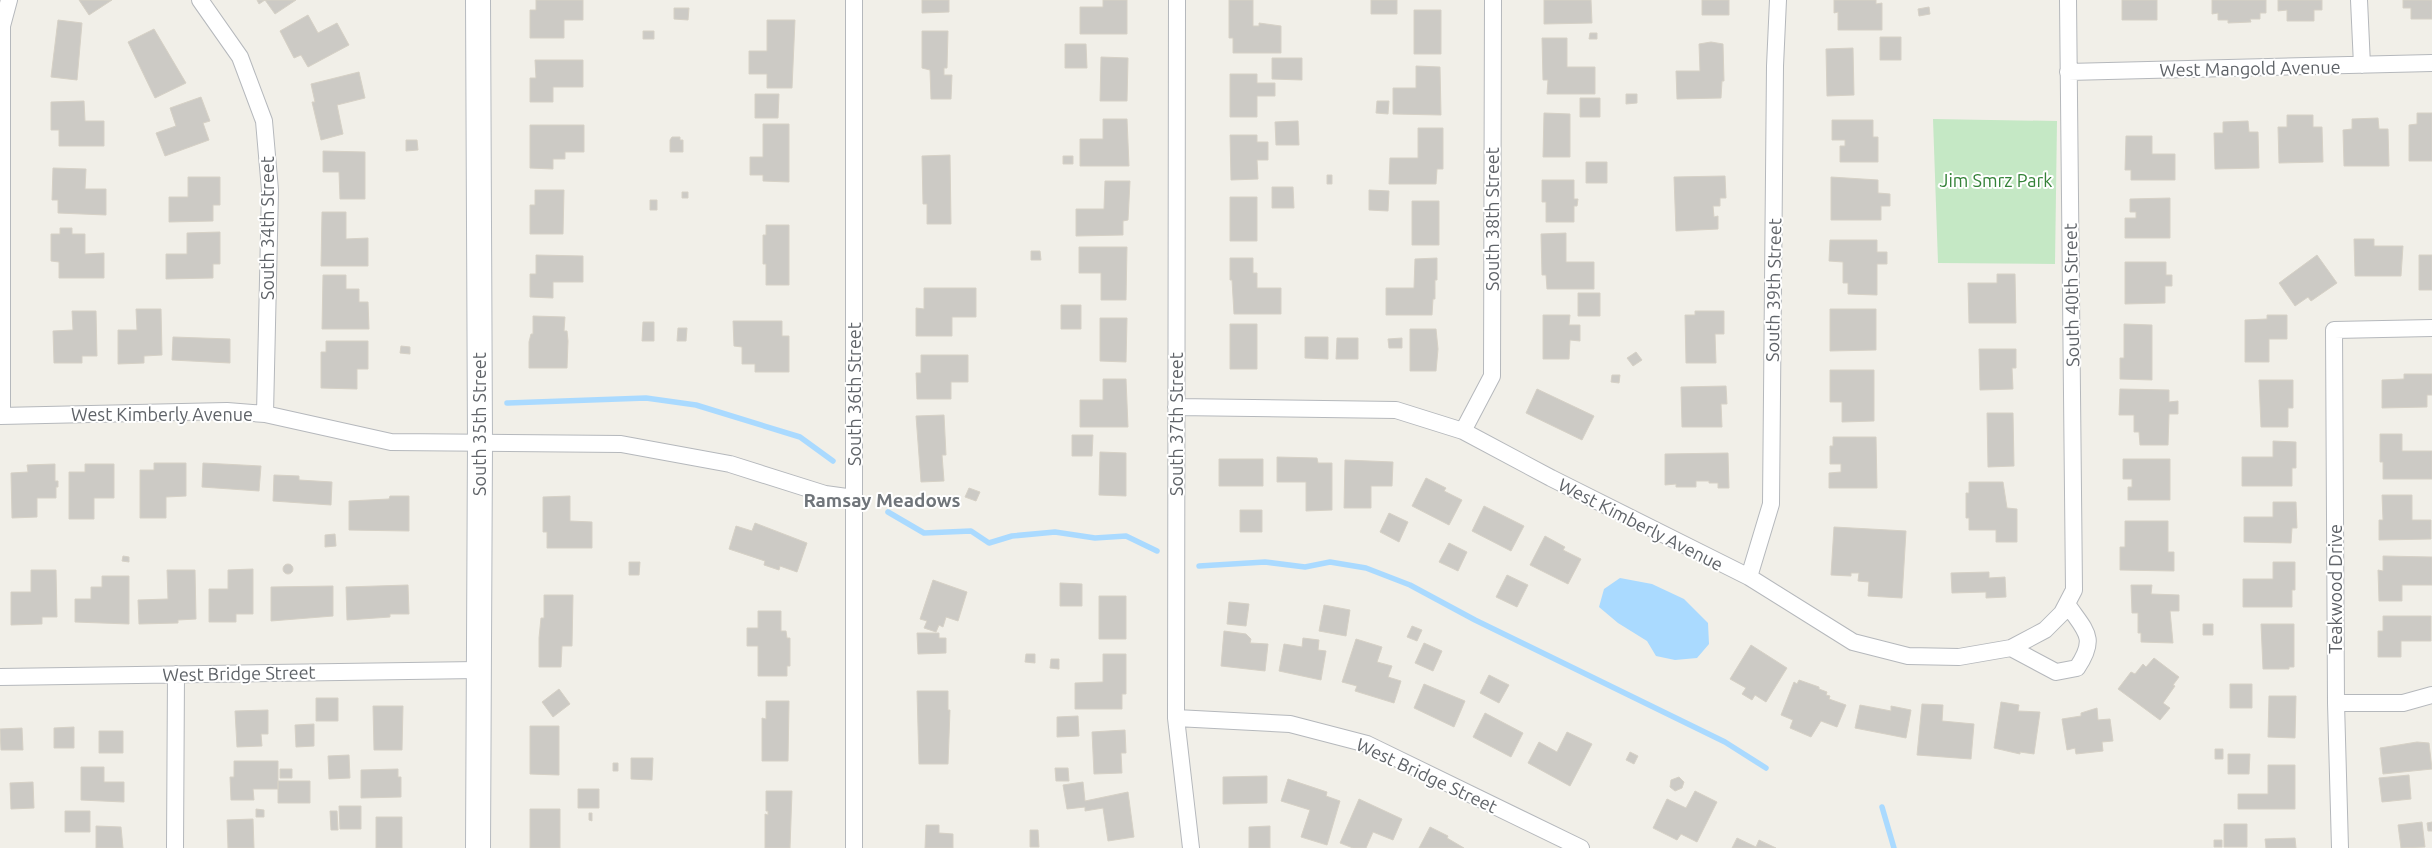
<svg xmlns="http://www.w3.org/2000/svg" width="2432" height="848" viewBox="0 0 2432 848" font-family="Ubuntu,sans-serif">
	<rect width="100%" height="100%" fill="#f1efe8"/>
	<path fill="#c5e8c5" d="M1933 119 2057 121 2055 264 1938 263Z"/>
	<path fill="#aadaff" d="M1620 578 1652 584 1684 599 1708 623 1709 644 1697 658 1675 660 1656 656 1647 641 1618 623 1599 607 1604 589Z"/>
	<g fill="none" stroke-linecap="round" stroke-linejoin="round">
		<path stroke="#aadaff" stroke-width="5.5" d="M507 403 646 398 696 405 800 437 833 461
			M888 512 924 533 971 531 989 543 1012 536 1055 532 1095 538 1126 536 1157 551
			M1199 566 1265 562 1305 567 1330 562 1366 568 1410 585 1475 620 1725 742 1766 768
			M1882 807 1894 848"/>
	</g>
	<path fill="#cccac5" stroke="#d6d1c6" d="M79 0H112L89 15Z
		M257 0H296L275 14 265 0 259 4Z
		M536 0H583V20H564V38H530V10H536Z
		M922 0H949V12L922 13Z
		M1103 0H1127V34H1080V7H1103Z
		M1229 0H1253V26H1259V23L1281 26V53H1233V38H1229Z
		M1371 0H1397V14H1371Z
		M1544 0H1591L1592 23 1544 24Z
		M1702 0H1729V15H1702Z
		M1834 0H1876V4L1882 3V30H1838V12L1834 13Z
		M2122 0H2157V20H2122Z
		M2212 0H2266V13H2260V19H2250L2251 22 2228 23V20H2218V13L2212 14Z
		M2278 0H2322V10H2314V21H2287V10L2278 11Z
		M2403 0H2432V19H2411V8H2403Z
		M1929 7 1930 14 1919 16 1918 9Z
		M674 8H689L688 20 674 19Z
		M1414 10H1441V54H1414Z
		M308 15 318 33 337 23 349 45 308 67 301 55 294 58 280 31Z
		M58 20 82 23 77 80 51 77Z
		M767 20H795L792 88H767V74H749V51H767Z
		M154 29 186 83 155 98 128 42Z
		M643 31H654V39H643Z
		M922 31H948L947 68H944V75H952L951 99H931L930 70 922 68Z
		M1590 33H1597V39H1589Z
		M1880 37H1901V60H1880Z
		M1542 38H1567V67H1595V94H1547L1548 80H1543Z
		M1711 42 1723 44 1724 81H1722L1721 98 1677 99 1676 71H1700L1699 44Z
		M1065 44H1086L1087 68H1065Z
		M1853 48 1854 95 1827 96 1826 49Z
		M1101 57 1128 58 1127 101H1100Z
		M1272 58H1302V80L1272 79Z
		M535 60H583V87H553V102H530V78H536Z
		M1416 66 1440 67 1441 115 1393 114V88H1416Z
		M359 72 365 98 337 105 343 134 321 140 312 102H315L311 84Z
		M1230 74H1257V83H1275V96H1257V117H1230Z
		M755 94H779L778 118H755Z
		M1626 94H1637V103L1626 104Z
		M201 97 210 121 203 123 209 140 165 156 156 133 176 126 170 108Z
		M1580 98H1600V117H1580Z
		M84 101 85 121H104V146H59V130H51V102Z
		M1377 101H1389L1388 114 1376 113Z
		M1544 113 1570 114V157H1543Z
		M2417 113H2432V161H2409V125L2417 124Z
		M2287 115H2313V127H2322L2323 162 2279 163 2278 127H2287Z
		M2378 118 2379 129H2388L2389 166H2344L2343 130 2352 129V119Z
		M1103 119H1127L1129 166H1080V139H1103Z
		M1832 120H1873V137H1878V162H1840V146H1845V140H1832Z
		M1298 121 1299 145H1276L1275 122Z
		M2248 121 2249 132H2258L2259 168 2215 169 2214 133H2223V122Z
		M763 124H789V182L763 181V175H750V157H763Z
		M530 125H584V152H565V159H553V169L530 168Z
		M1418 128H1443V169H1437L1436 184H1389L1390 158H1418Z
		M1230 135H1257V142H1268V160H1257L1258 179 1231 180Z
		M2126 136H2152V154H2175V180H2131V170H2125Z
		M672 137H680V140H683V152H670V140Z
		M406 140H417L418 150 406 151Z
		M323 151 365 152V199H340L339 172H323Z
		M950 155 951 224H927V204H923L922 156Z
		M1063 156H1073V164H1063Z
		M1586 162H1607V183H1586Z
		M53 168 86 169 85 189H106V215L58 213V200H52Z
		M1327 175H1332V184H1327Z
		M1725 176 1726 198H1720V206H1713L1714 217 1718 216V229L1676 231 1674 177Z
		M188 177H220V205H213V221L169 222V197H188Z
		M1831 177 1878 180V193L1890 194V206H1881V220H1831Z
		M1542 180H1574V199H1578L1577 206H1574V222H1546V202H1542Z
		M1105 181H1130L1128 220 1123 221V235L1076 236V209H1104Z
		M1272 187H1293L1294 208H1272Z
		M535 190H564L563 234H530V205H535Z
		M1369 190 1389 191 1388 211 1369 210Z
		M682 192H688V198H682Z
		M1230 197H1257V241H1230Z
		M2170 198V238H2125V218H2136V212H2130V199Z
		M650 200H657V210H650Z
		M1412 201H1439V245H1412Z
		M322 212H346V239L368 238V266H321Z
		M766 225H789V285H766V264H763V235H766Z
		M60 228H72V234H85V254L104 253V278H59V262L51 261V234H60Z
		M220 232V264H213V278L166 279V254H187V233Z
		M1566 233V262H1594V289H1547L1546 275H1542L1541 234Z
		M2354 239H2374V246H2403L2401 276H2355Z
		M1830 240H1877V252H1887V264H1877V295L1848 294V283H1843V262L1829 261Z
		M1079 247H1127L1126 300H1101V273H1079Z
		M1031 251H1040L1041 260H1031Z
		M536 255 583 256V282H553V298L530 297V274H536Z
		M2317 255 2337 283 2311 301 2308 297 2295 306 2279 283Z
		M2419 255H2432V290H2419Z
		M1230 258H1253V273H1257V288H1281V314H1234L1232 280H1230Z
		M1437 258V280H1435V299H1433L1432 315H1386V288H1414L1415 259Z
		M2125 262H2166V275H2172V286H2165V303L2125 304Z
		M1997 274H2015L2016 323H1969L1968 283H1997Z
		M323 275H346V289H359V302H368L369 329H322Z
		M924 288H976V317H952V336H916V308L924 309Z
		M1578 293H1600V316H1578Z
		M1061 305H1081V329H1061Z
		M136 309H161L162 355 144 356V363L118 364V330H137Z
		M1830 309H1876V350L1830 351Z
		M72 311H96L97 356H82V363H54L53 331 73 330Z
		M1695 311H1724V334H1715L1716 363H1686L1685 315H1695Z
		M1543 315H1570L1569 325H1580V341L1570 340 1569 359H1543Z
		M2267 315H2287V339H2269V362H2245V320L2267 319Z
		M533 316 565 317 564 331H567L568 341 567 368H529V342L531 334H533Z
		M1100 318H1127L1126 362 1100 361Z
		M733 321H782V336H789V372H755V364H742V347L734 346Z
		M643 322H654V341H642Z
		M1230 324H1257V369H1230Z
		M2124 324 2152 325V380L2120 379V358H2124Z
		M678 328H687L686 341H677Z
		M1410 329H1436L1438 349 1436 371H1410Z
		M173 337 230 339V363L172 360Z
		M1305 337H1328V359L1305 358Z
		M1337 338H1358V359H1336Z
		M1402 338V348H1389L1388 339Z
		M326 341H368V369H357V389L321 388V352H326Z
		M401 346 410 347V354L400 353Z
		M1979 349H2016V368H2012L2013 389 1980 390Z
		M1636 352 1642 360 1633 366 1627 358Z
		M921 355H968V382H951V399H917L916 373H921Z
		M1830 370H1874V421L1842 422V402H1830Z
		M2404 374H2432V395H2427V407L2382 408V380L2404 379Z
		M1612 375H1620L1619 383 1611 382Z
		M1103 379H1126L1128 427H1080V400H1103Z
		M2259 380H2293V408H2288V427H2261Z
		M1726 386 1727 404H1721L1722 427H1682L1681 387Z
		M1537 389 1594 416 1582 440 1526 413Z
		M2120 389 2169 390V402L2178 401V414H2169L2168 445H2140L2139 432H2134V415H2119Z
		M1987 413H2013L2014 466 1988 467Z
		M944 415 946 455H942L944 481 921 482 916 416Z
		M2380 434H2402V451H2432V479H2383V462H2380Z
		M1072 435H1093L1092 456H1072Z
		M1833 437H1876L1877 488H1829V473L1841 472V464H1830V446H1833Z
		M2273 441 2296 442V468H2292V486H2242V457H2273Z
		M1100 452 1126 453V496L1099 495Z
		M1728 453 1729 488H1718V483H1709V481H1696V487H1676V484L1665 485V454Z
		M1277 457 1317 458 1318 463H1332V510L1306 511V482H1277Z
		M1219 459H1263V486H1219Z
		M2123 459H2170V500H2128V487H2132V479H2123Z
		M1345 460 1393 462 1392 486H1371V508H1344Z
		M154 463H186V496L166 497V518H140V470H154Z
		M203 463 261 466 259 491 202 487Z
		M55 464V481H58V487H56V498H37V517L12 518 11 473 28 472 27 465Z
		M85 464H114V498H94V519H69V472H85Z
		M274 475 299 476V480L332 482 331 505 273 501Z
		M1426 478 1446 488 1444 491 1462 500 1449 525 1412 506Z
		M1969 482H2003L2007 508 2017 509V542H1996V530H1969V518H1966V493H1969Z
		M969 488 980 492 976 501 965 497Z
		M2382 495H2412V520H2431V539L2379 540V520H2383Z
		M390 496H409V531L349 530V501L389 499Z
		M570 496V521L592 522V548H547V532H543V497Z
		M2273 502H2296L2297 528H2292L2291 543 2244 542V517H2273Z
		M1484 506 1524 526 1511 551 1472 531Z
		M1240 510H1262V532H1240Z
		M1389 513 1408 522 1399 542 1380 532Z
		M2125 521H2168V552H2174V571L2120 570V547H2125Z
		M755 523 807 543 797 572 780 566 779 570 764 565 765 561 729 549 736 526 752 531Z
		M1834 527 1906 531 1902 598 1868 596 1869 582 1858 581 1859 573H1851V576L1831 575Z
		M335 534 336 546 325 547V535Z
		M1545 536 1565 547 1563 550 1581 559 1568 584 1530 565Z
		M1449 543 1467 552 1458 571 1439 562Z
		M123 556 129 557V562L122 561Z
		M2383 556 2432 557V585H2402V601H2379L2378 570 2383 571Z
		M629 562H640L639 575H629Z
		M2273 562H2295V590H2292V607H2243V579H2273Z
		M283 569a5 5 0 1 1 10 0a5 5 0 1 1-10 0Z
		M253 569V614H236V622H209V589H228V570Z
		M31 570H56L57 617H42V624L11 625V592H31Z
		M167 570H195L196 619 178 620V623L139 624 138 600 168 599Z
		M1989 572V578L2005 577 2006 597 1986 598V592L1952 593 1951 573Z
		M1507 575 1528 585 1517 607 1496 597Z
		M102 576H129V624L75 622V599H91V587H102Z
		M933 580 967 592 958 621 946 617 943 627 939 625 936 632 924 628 927 621 920 619Z
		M1060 583 1082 584V606H1060Z
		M408 585 409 614H390V617L347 620 346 587Z
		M2131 585H2152L2151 594 2179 595V611H2170L2173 643 2141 642V633H2138V613H2132Z
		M333 586V616L271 621V587Z
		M544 595H573L572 646H562L561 667H539V638L541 618H544Z
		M1099 596H1126V639H1099Z
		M1229 602 1249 604 1246 626 1227 624Z
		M1324 605 1350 610 1346 636 1319 631Z
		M758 611H781V631H786L787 638H790V666H787V676H758V646H747V628H758Z
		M2383 616H2431V641H2401V657H2378V631H2383Z
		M2203 624H2213V635H2203Z
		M2261 624H2294V667H2289V669H2263Z
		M1412 626 1422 630 1417 641 1407 637Z
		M1224 631 1246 634 1251 639 1250 643 1268 644 1265 671 1221 666Z
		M917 633H939V638H946V653L918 654Z
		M1303 638 1319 640 1318 650 1326 651 1321 680 1279 671 1284 644 1302 647Z
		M1356 639 1382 647 1377 662 1392 666 1388 677 1401 681 1394 703 1355 691 1357 686 1342 682Z
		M1424 643 1442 651 1433 671 1415 663Z
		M1751 645 1787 668 1766 702 1755 695 1752 700 1742 694 1746 688 1730 679Z
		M1026 654H1035V663L1025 662Z
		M1103 654H1126V694H1122V709H1075V683L1103 682Z
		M2154 658 2179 677 2173 685 2175 686 2163 703 2170 708 2160 720 2118 689 2131 672 2135 674 2143 664 2146 667Z
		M1051 659H1059V669L1050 668Z
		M1489 675 1509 685 1499 703 1480 693Z
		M1799 680 1819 687V689L1827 692 1826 695 1830 696 1829 699 1846 705 1837 727 1821 721 1811 737 1790 728 1793 720 1781 715 1794 682 1797 684Z
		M1424 684 1465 701 1454 727 1414 708Z
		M2230 684H2252V708H2230Z
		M559 689 570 704 553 717 542 702Z
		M917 691H948V710H950L948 764H919Z
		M2269 696H2296L2295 738 2268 737Z
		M316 698H338V721H316Z
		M766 701H789L788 761H762V718L766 719Z
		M2001 702 2019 705 2018 711 2040 712 2034 754 2020 752V754L1994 748Z
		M1922 704 1943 705 1942 721 1974 724 1971 759 1917 755Z
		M1860 705 1891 711V706L1911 710 1906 738 1855 728Z
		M373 706H403L402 750H374Z
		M2097 708 2098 720 2110 719 2113 741 2102 742 2103 751 2076 754 2075 748 2067 750 2062 719 2081 716V713Z
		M268 710V734H261L262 746 237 747 235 711Z
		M1485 713 1523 733 1511 757 1473 737Z
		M1078 716 1079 736 1057 737V717Z
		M314 724V746L296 747 295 725Z
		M530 726H559V775L530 774Z
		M74 727V748H54V728Z
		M22 728 23 750H1L0 729Z
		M1125 730 1126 753H1121L1122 773 1094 774 1092 732Z
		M99 731H123V753H99Z
		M1567 732 1592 744 1570 786 1528 763 1539 742 1557 752Z
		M2417 742 2429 743 2432 769 2383 774 2380 748Z
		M2215 749H2223V759H2215Z
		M1630 752 1638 756 1634 764 1626 760Z
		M2228 754H2250L2249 774H2228Z
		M349 755 350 778 329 779 328 756Z
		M631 758H653L652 780 631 779Z
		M234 761H278V789H253L254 800H231L230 777H234Z
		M613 763H618V771H613Z
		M2268 765H2295V809H2238V794H2268Z
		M81 767H104V782H124V802L81 800Z
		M1055 768H1068L1069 781H1056Z
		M280 769H292V778H280Z
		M398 769V777H401V797L361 798V770Z
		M2409 775 2411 799 2382 802 2379 778Z
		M1267 776V803L1223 804V777Z
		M1679 777 1684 782 1682 788 1675 791 1670 787 1671 780Z
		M1288 779 1327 792 1326 796 1340 801 1327 845 1301 837 1310 810 1281 801Z
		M278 781H310V803H278Z
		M33 782 34 808 11 809 10 783Z
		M1083 782 1085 801 1128 792 1134 837 1108 841 1103 808 1085 811V807L1067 809 1063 785Z
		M578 789H599V808H578Z
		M766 791H792L790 848H765V814L768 815V811H766Z
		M1695 791 1717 802 1697 842 1681 834 1677 840 1653 828 1667 799 1686 808Z
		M1359 799 1402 819 1393 840 1373 832 1366 848H1353L1340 843Z
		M339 806H361V829H340Z
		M256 809 264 810V817H256Z
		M530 809H560V848H530Z
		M65 811H90V832H65Z
		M330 811H337L338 830H331Z
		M589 813H592V821L589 820Z
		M376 817H402V848H376Z
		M253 819 254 848H228L227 820Z
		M2422 822 2425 847 2401 848 2398 825Z
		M2432 822V831H2428L2427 823Z
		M2224 824H2247V847H2224Z
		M926 825H939V833L953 834V848H925Z
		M96 826 121 827 123 848H96Z
		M1270 826V848H1249V827Z
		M1430 827 1448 836 1447 838 1464 848H1419Z
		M1030 830H1038L1039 847H1030Z
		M1737 838 1756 847 1759 840 1776 848H1732Z
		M2295 838 2296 848H2266L2265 839Z
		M2214 840H2222V847H2214Z"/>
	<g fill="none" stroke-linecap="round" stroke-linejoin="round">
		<g stroke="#b5b8bc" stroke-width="18">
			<path id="street" d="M200 0 240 57 264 121 270 190 265 414
				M1177 0 1176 718 1191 848
				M2359 0 2362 65
				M2068 72 2432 63
				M1176 407 1396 410 1463 431 1551 478 1749 577 1853 642 1908 656 1959 657 2011 648 2045 630 2062 613 2074 590 2068 0
				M0 416 227 411 265 414 391 442 621 444 730 464 825 494 854 498
				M2 416V26L9 0
				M1463 431 1492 376 1493 0
				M1749 577 1771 504 1775 66 1778 0
				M2011 648 2056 672 2077 668C2098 637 2085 631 2067 604
				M0 677 477 670
				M2336 703H2403L2432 695
				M1176 718 1290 724 1367 744 1581 848
				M175 848 176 674
				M854 848V0
				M2340 848 2336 703 2334 330 2432 328"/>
		</g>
		<g stroke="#b6babf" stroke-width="26">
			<path id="secondary" d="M478 848 480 443 478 0"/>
		</g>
		<use href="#street" stroke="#fff" stroke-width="16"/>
		<use href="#secondary" stroke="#fff" stroke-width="24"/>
	</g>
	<g text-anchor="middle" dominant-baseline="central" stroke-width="4" stroke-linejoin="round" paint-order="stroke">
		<g font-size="18" fill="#5f6368" stroke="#fff">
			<text transform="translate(2250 68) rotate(-1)">West Mangold Avenue</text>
			<text transform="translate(1492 219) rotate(-90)">South 38th Street</text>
			<text transform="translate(267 228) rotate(-90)">South 34th Street</text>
			<text transform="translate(1773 290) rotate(-89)">South 39th Street</text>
			<text transform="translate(2071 295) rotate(-91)">South 40th Street</text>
			<text transform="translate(854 394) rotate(-90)">South 36th Street</text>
			<text x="162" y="414">West Kimberly Avenue</text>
			<text transform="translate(479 424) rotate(-90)">South 35th Street</text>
			<text transform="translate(1176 424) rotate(-90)">South 37th Street</text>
			<text transform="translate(1641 524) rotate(27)">West Kimberly Avenue</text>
			<text transform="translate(2335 589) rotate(-90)">Teakwood Drive</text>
			<text transform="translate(239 673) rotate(-1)">West Bridge Street</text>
			<text transform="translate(1427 775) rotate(25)">West Bridge Street</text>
		</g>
		<g font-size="18" fill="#348238" stroke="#fff">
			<text x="1996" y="180">Jim Smrz Park</text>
		</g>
		<g font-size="19" font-weight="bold" fill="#70757a" stroke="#fff">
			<text x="882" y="500">Ramsay Meadows</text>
		</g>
	</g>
</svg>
